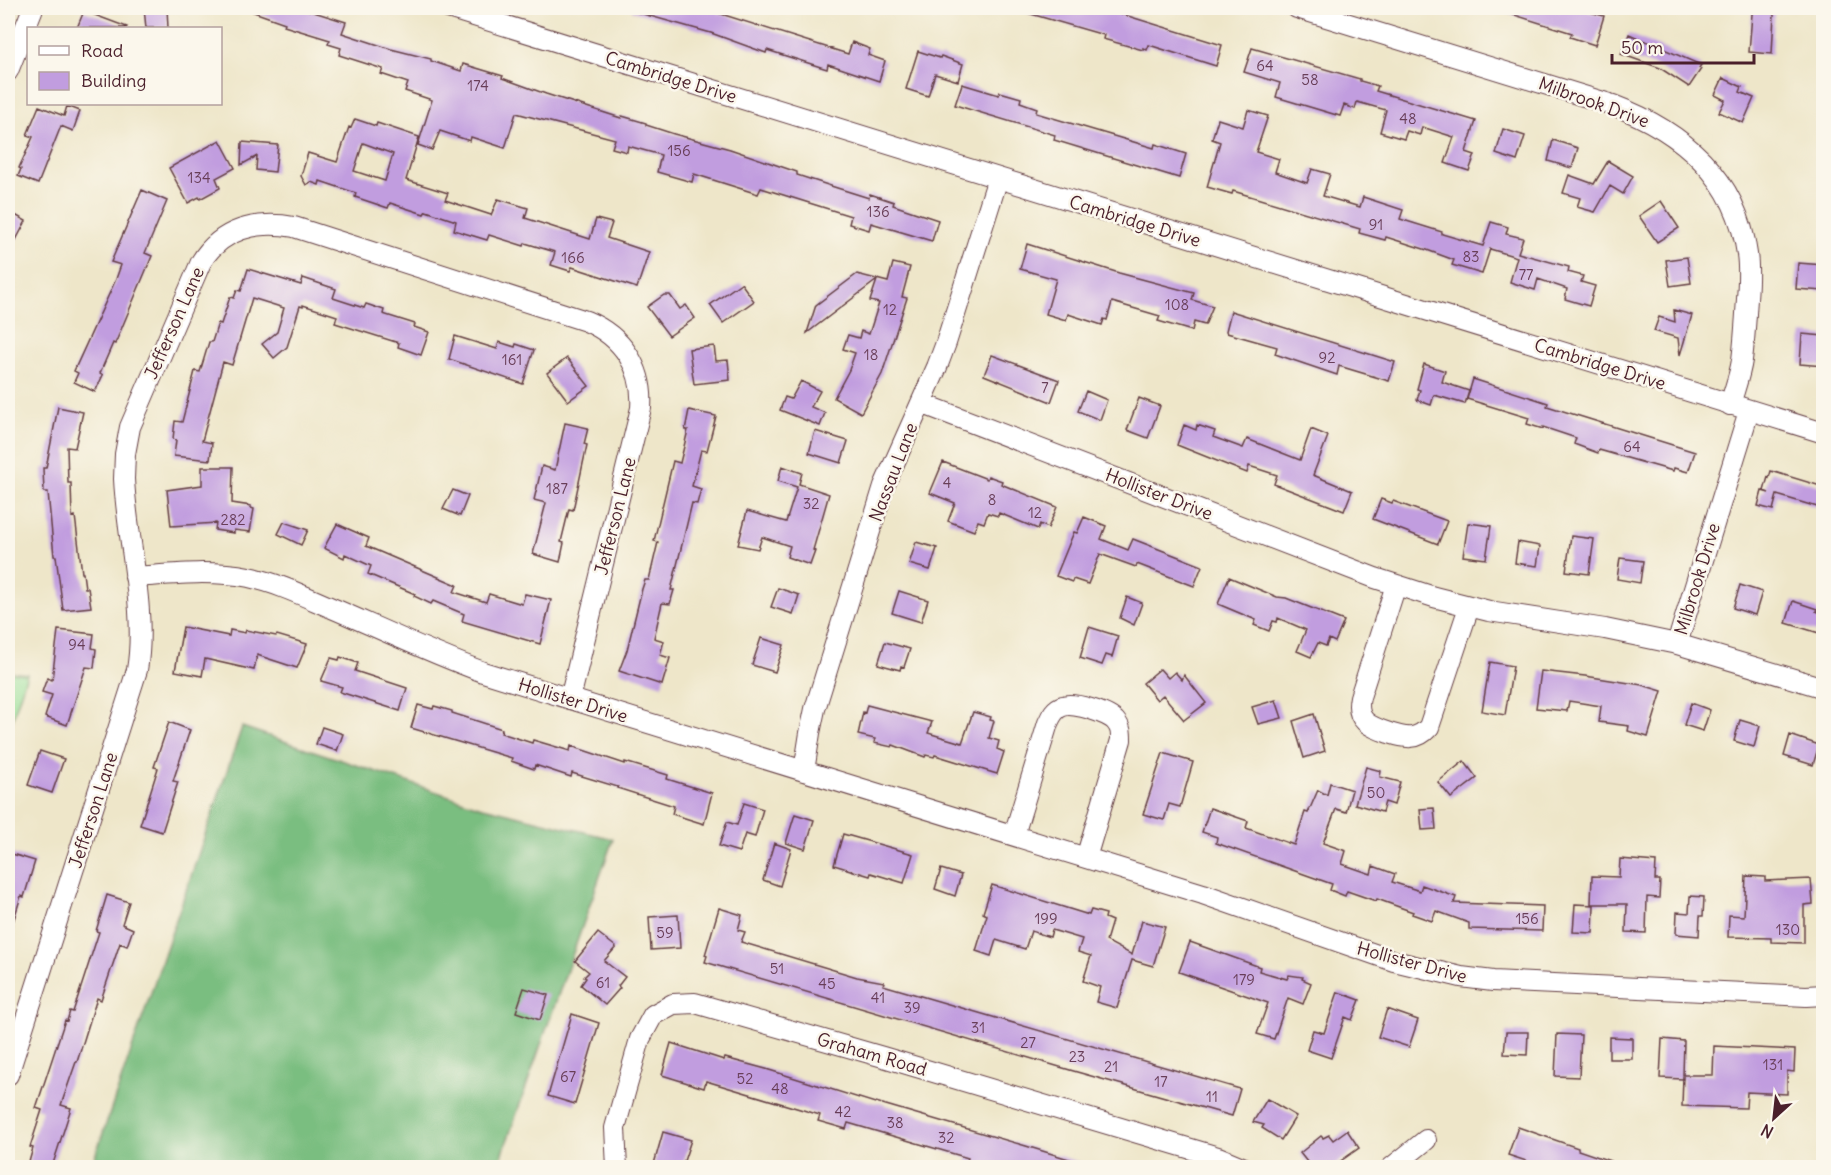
<svg xmlns="http://www.w3.org/2000/svg" width="1831" height="1175" viewBox="0 0 1831 1175" font-family="Delius,sans-serif">
	<rect width="100%" height="100%" fill="#fbf7ec"/>
	<filter id="ink" filterUnits="userSpaceOnUse"><feTurbulence type="fractalNoise" baseFrequency=".0167" numOctaves="2"/><feDisplacementMap in="SourceGraphic" scale="12" xChannelSelector="R" yChannelSelector="G"/><feConvolveMatrix kernelMatrix="1 2 1 2 8 2 1 2 1" color-interpolation-filters="sRGB"/></filter>
	<filter id="wash" filterUnits="userSpaceOnUse"><feTurbulence type="fractalNoise" baseFrequency=".008" numOctaves="4" result="noise"/><feDisplacementMap in="SourceGraphic" scale="24" xChannelSelector="R" yChannelSelector="G"/><feGaussianBlur stdDeviation="1.35" result="paint"/><feColorMatrix in="noise" values="0 0 0 0 0 0 0 0 0 0 0 0 0 0 0 0 0 1.4 0 .05"/><feComposite in="paint" operator="in"/></filter>
	<g filter="url(#wash)">
		<rect width="100%" height="100%" fill="#eee6c9"/>
		<path fill="#99df98" stroke="#727f62" stroke-width="1.5" d="M8 672 27 674 8 733Z"/>
		<path fill="#7abe80" stroke="#626e56" stroke-width="1.5" d="M242 727 479 806 613 839 498 1167 91 1168Z"/>
		<g id="blocks">
			<path fill="#c19ddf" fill-rule="evenodd" d="M144 8H167L168 28H146Z
				M248 8H301L346 22 342 33 391 49 431 59V61L461 71 463 64 503 76 502 78 546 94 621 118 622 116 646 123V125L674 134 730 149 797 172V175L834 187 869 198 870 194 894 202 893 205 938 220 932 241 871 223 869 230 849 224 851 216 761 188 758 194 694 174 692 182 657 172 661 155 628 146 627 152 612 148 615 139 516 113 505 148 471 137 470 141 440 131 432 150 418 145 432 100 405 91 408 83 381 74 383 69 339 55 341 48 328 44 330 40 284 26 285 23 248 10Z
				M632 8H719L718 13 848 54 852 42 870 49 868 55 885 61 879 81 828 64 827 69 767 50 766 53 711 33 632 11Z
				M1025 8H1102L1222 45 1216 66 1149 45 1147 50 1143 48V50L1103 39 1104 35 1024 12Z
				M1502 8H1576L1604 16 1595 45 1570 37 1572 33 1502 11Z
				M1754 8H1773L1771 13 1774 14 1772 54 1749 52 1752 14Z
				M84 11 127 27 126 28H77Z
				M1629 34 1701 65 1699 68 1701 69 1689 87 1660 68 1621 54Z
				M1252 48 1360 79V81L1378 86 1376 91 1476 121 1466 152 1475 155 1469 171 1445 163 1454 137 1422 127 1420 135 1407 131 1404 139 1380 132 1386 110 1357 102 1355 109 1344 105 1340 116 1276 97 1280 83 1244 72Z
				M918 51 940 58 941 56 963 64 958 81 935 74 928 96 906 89Z
				M1723 78 1742 87 1740 92 1754 98 1743 123 1719 112 1725 100 1715 95Z
				M962 84 999 95 1000 92 1021 98 1020 102 1037 108 1036 113 1154 148 1155 144 1186 154 1179 178 1054 140 1055 135 955 105Z
				M39 106 64 116 67 106 80 111 73 131 61 126 38 184 18 176 21 169 19 168 33 137 27 135Z
				M1248 110 1268 116 1256 152 1279 159 1275 172 1307 183 1312 169 1330 174 1323 196 1360 207 1363 197 1403 210 1400 219 1442 232V234L1483 246 1491 222 1508 227 1506 234 1523 238 1518 253 1569 267 1568 272 1583 276 1581 282 1595 286 1589 306 1565 299 1567 289 1538 279 1535 290 1510 282 1517 257 1490 249 1482 274 1452 265 1454 260 1427 250 1386 237 1385 240 1359 233 1360 229 1233 191 1232 194 1207 187 1220 142 1212 139 1218 119 1243 127Z
				M355 119 376 126 377 123 419 137 406 180 448 193 445 200 491 215 498 199 528 208 525 218 590 239 596 219 612 223 607 238 649 252 637 288 572 267 570 271 551 265 555 252 525 243 524 246 489 235 487 240 454 230 456 221 426 211 424 214 390 203 388 208 355 197 356 193 320 181 319 185 311 182 306 185 301 176 308 153 337 162 349 127 351 128ZM363 143 393 154 385 181 354 171Z
				M1503 129 1525 136 1517 161 1496 154Z
				M220 140 235 168 216 178 220 188 200 199 199 197 188 203 169 168Z
				M1553 140 1578 148 1572 168 1548 161Z
				M242 142 278 145 275 172 256 170 257 156 241 165Z
				M1608 161 1633 176 1623 194 1610 186 1595 212 1577 207 1580 198 1563 193 1569 175 1594 184Z
				M142 190 167 201 145 253 152 256 115 344 113 343 100 373 103 375 95 392 74 382 78 373 74 371 116 279 121 265 111 262Z
				M1661 201 1679 228 1657 242 1639 216Z
				M8 211 26 221 8 255Z
				M1027 244 1119 273 1194 293 1192 300 1213 306 1205 325 1194 322 1192 331 1158 321 1160 316 1112 302 1107 320 1104 319 1102 325 1068 314 1066 320 1046 314 1056 279 1020 269Z
				M1687 257 1691 283 1670 286 1666 260Z
				M893 263 910 267 902 297 907 298 882 374 861 413 834 398 849 370 855 353 843 349 848 335 859 338 861 331 869 334 879 303 870 301 877 280 807 333 816 305 857 274 888 282Z
				M1798 263 1824 265V291L1796 289Z
				M248 269 301 285 303 278 336 289 333 298 364 308 366 304 384 310 383 314 415 324 414 327 429 332 421 355 398 347 399 343 335 323 337 316 303 305V307L300 306 287 347 274 358 262 344 277 332 284 308 252 298 232 365 223 362 202 441 212 443 210 460 174 456 176 440 173 439 175 421 182 422 195 371 200 372 209 342H212L218 323 221 324 230 297 234 298 237 290 241 291Z
				M741 283 754 301 723 323 710 305Z
				M664 295H670L680 309 686 305 695 318 669 336 647 307Z
				M1674 310 1692 315 1680 355 1678 338 1654 331 1659 317 1675 322Z
				M1231 311 1395 362 1389 381 1339 366 1337 375 1275 354 1277 347 1227 333 1226 331Z
				M1802 334 1824 336V366L1800 364Z
				M455 336 497 349 499 342 515 347 516 344 534 350 523 384 449 359Z
				M714 346 716 361 728 360 730 380 694 384 689 349Z
				M992 355 1059 380 1051 402 984 375Z
				M567 358 589 386 568 401 547 373Z
				M1424 364 1445 371 1442 382 1469 391 1465 404 1434 395 1431 405 1417 400 1420 390 1417 389Z
				M1473 379 1548 403 1547 406 1695 452 1688 472 1674 468 1673 471 1599 450 1598 453 1574 444 1576 438 1543 427V429L1527 424 1529 418 1467 399Z
				M801 381 820 391 811 407 825 413 820 426 780 410 785 397 791 399Z
				M1086 391 1107 400 1100 420 1078 411Z
				M1139 398 1160 406 1148 438 1127 430Z
				M58 407 83 412 75 448 67 447 68 483H71L72 517 75 516 82 573H83L85 588H88L91 607 63 610 56 556H54L48 492H44L43 468H46Z
				M689 410 716 416 707 451 701 450 692 486 701 489 697 504 692 503 671 590H674L670 604 662 603 654 638 664 641 660 655 670 658 662 685 619 671 627 650 642 589 645 580H649L658 542 654 541 673 461 680 463 688 430H685Z
				M565 423 588 428 584 444 587 445 573 510 569 509 561 542 564 543 560 562 533 554 546 503 534 500 542 466 555 470Z
				M1184 425 1196 430 1197 425 1215 431 1213 437 1243 448 1247 439 1300 460 1311 429 1328 436 1313 475 1352 491 1344 511 1274 484 1277 475 1249 466 1247 473 1177 445Z
				M815 431 848 441 841 463 809 453Z
				M943 462 987 479 988 476 1002 481 1001 484 1057 507 1048 528 1040 524 1038 529 999 513 998 516 988 513 984 523 978 521 974 531 948 521 955 503 930 493Z
				M782 466 802 473 799 484 829 494 813 550 815 551 810 565 787 557 790 546 762 537 758 549 738 545 747 511 786 522 797 487 778 481Z
				M202 467H233L232 503 251 506V508L254 509 250 532 234 530V533L215 530 216 523 171 526 167 490 202 485Z
				M1771 471 1824 487V509L1777 495 1773 510 1758 506 1762 491 1769 493 1764 491 1768 477 1769 478Z
				M453 490 468 496 460 516 443 509Z
				M1381 499 1392 503 1393 501 1447 521 1438 544 1373 519Z
				M1084 517 1106 526 1101 539 1128 550 1133 539 1202 566 1194 586 1137 564 1136 567 1100 554 1088 584 1073 579 1072 582 1056 576 1074 532 1077 533Z
				M284 522 308 530 301 545 278 534Z
				M1468 523 1491 526 1486 559 1463 556Z
				M337 524 369 538 366 546 457 585 454 592 486 602 489 594 522 604 525 594 551 600 540 644 462 621 464 614 433 601 431 604 414 596 415 594 368 574 371 566 345 554 344 558 324 548Z
				M1571 536 1594 539 1589 574 1566 571Z
				M916 542 937 548 930 570 909 564Z
				M1518 542 1540 546 1537 566 1515 563Z
				M1620 558 1643 561 1640 583 1617 579Z
				M1229 577 1277 597 1286 598 1344 621 1335 642 1329 639 1326 646 1318 643 1311 657 1297 651 1306 630 1278 618 1277 622 1273 621 1269 631 1254 625 1256 620 1218 604Z
				M1740 585 1762 592 1755 615 1733 608Z
				M778 588 799 595 793 614 771 607Z
				M899 591 928 600 921 622 892 613Z
				M1127 597 1142 603 1134 625 1120 618Z
				M1793 601 1817 609 1816 611 1824 614 1819 633 1786 623Z
				M183 627 229 636 230 630 245 633 246 630 276 636 277 635 307 644 297 668 257 655 254 670 205 659 202 676 175 671Z
				M1089 627 1118 636 1112 657 1106 655 1102 665 1080 658Z
				M58 630 94 634 92 648 96 649 94 668 86 667 67 725 45 717 52 695 42 692 47 678 52 680Z
				M761 638 784 645 775 672 752 665Z
				M885 642 910 649 904 667 901 666 900 670 878 664Z
				M340 657 358 663 355 671 407 688 400 711 340 692 342 687 321 681 331 658 339 660Z
				M1490 662 1513 666 1505 715 1482 711Z
				M1160 669 1168 678 1175 672 1182 680 1184 675 1206 703 1184 720 1163 695 1157 700 1143 683Z
				M1541 671 1585 676 1642 685 1662 691 1648 737 1628 731 1629 726 1599 722 1601 706 1569 701 1567 711 1536 708Z
				M1276 700 1282 718 1258 724 1252 707Z
				M1691 703 1710 710 1703 731 1684 725Z
				M418 705 433 709 434 706 452 711V713L502 729 501 733 532 743 533 740 570 751 571 746 625 764V762L668 775 667 779 712 793 704 824 672 814 674 806 617 788 618 787 572 773 571 777 535 765 534 769 511 761 512 758 411 728Z
				M867 705 932 722 928 733 962 743 973 712 991 717 990 720 994 721 989 738 999 741 997 749 1004 752 997 774 935 755 934 757 926 755 925 757 893 745 892 747 874 743 875 739 858 735 863 712 865 713Z
				M1314 714 1325 751 1304 758 1293 721Z
				M1740 720 1760 726 1754 747 1734 741Z
				M169 722 190 730 173 781 178 782 162 832 140 825 158 768 154 767Z
				M322 727 343 734 337 751 316 744Z
				M1790 735 1819 745 1813 765 1784 756Z
				M40 751 64 759 52 793 28 785Z
				M1163 753 1193 762 1180 807 1169 804 1164 820 1143 814Z
				M1464 761 1477 778 1451 798 1438 782Z
				M1366 767 1381 771 1380 777 1400 782 1394 805 1385 802 1382 812 1355 804Z
				M1330 783 1352 790 1346 812 1336 809 1323 843 1346 851 1342 864 1371 874 1373 866 1395 874 1392 882 1420 891 1422 885 1456 897 1454 903 1543 906 1542 931 1469 929V923L1436 911 1432 921 1412 914 1413 912 1377 899 1376 901 1347 891 1345 896 1330 890 1332 884 1216 843 1217 837 1202 832 1210 808 1248 821 1246 828 1294 845 1305 812 1308 813 1318 790 1327 795Z
				M744 803 763 809 755 837 745 834 739 852 719 846 727 822 737 825Z
				M1434 808 1436 829 1422 830 1420 809Z
				M795 814 814 820 805 849 786 843Z
				M843 834 913 854 904 883 871 873 870 876 834 865Z
				M774 843 791 849 780 886 763 880Z
				M12 854 35 861 24 897 21 896 11 929 8 928V870Z
				M1620 859 1656 862 1655 880H1660L1659 898 1647 897 1646 933 1626 932 1627 904H1591L1592 876 1619 877Z
				M941 869 961 875 955 896 935 889Z
				M1746 876 1765 877V881L1811 879 1813 904 1804 905V943L1771 942V938L1728 937 1729 915 1744 916Z
				M992 885 1089 915 1091 910 1106 914 1105 918 1112 921 1106 941 1132 955 1142 921 1165 927 1153 966 1132 960 1117 1008 1096 1002 1100 987 1083 981 1091 956 1078 952 1082 939 1052 930 1050 937 1031 931 1025 949 996 940 991 956 976 951 987 915 983 913Z
				M107 895 129 902 122 924 133 929 127 946 120 943 101 1000 97 998 77 1062H76L61 1105 71 1108 52 1167H44L29 1162 33 1148 30 1147 42 1110 36 1108 65 1020 67 1021 70 1011 73 1012 99 932 96 931Z
				M1690 896 1704 897 1703 916H1700L1699 936 1676 934 1677 912 1689 913Z
				M1575 904 1594 905 1593 933 1573 932Z
				M719 908 742 915 738 930 745 932 741 942 857 977 884 982 883 985 1240 1089 1232 1116 1070 1070 705 962 707 956 705 955Z
				M678 915 680 948 651 950 649 917Z
				M598 933 616 947 604 961 625 977 618 986 620 988 605 1005 581 985 586 978 584 977 589 972 575 961Z
				M1190 942 1260 967 1259 971 1287 979 1289 975 1303 977 1302 979 1311 983 1303 1004 1288 998 1274 1039 1257 1034 1268 1003 1179 972Z
				M524 988 548 995 540 1020 516 1012Z
				M1338 992 1360 1000 1352 1020 1345 1017 1331 1058 1307 1050 1313 1030 1324 1033Z
				M1387 1009 1418 1020 1409 1047 1378 1037Z
				M572 1014 599 1023 575 1104 548 1096Z
				M1506 1032H1528L1527 1055 1504 1054Z
				M1557 1034 1581 1035 1579 1077 1555 1076Z
				M1609 1037 1632 1038V1059H1609Z
				M1662 1039 1684 1041 1683 1075H1713L1714 1046 1795 1050 1794 1072 1787 1071V1094L1747 1092 1746 1108 1682 1106 1683 1076V1079L1660 1078Z
				M671 1043 724 1060 725 1058 766 1069 875 1103 876 1102 886 1105 1026 1146 1082 1163 1081 1167H965L968 1158 848 1123 846 1129 818 1121 820 1115 706 1081 704 1088 662 1075Z
				M1267 1099 1296 1116 1281 1140 1262 1128 1264 1125 1253 1122Z
				M1518 1127 1578 1148V1150L1622 1165V1167H1544L1508 1155Z
				M1347 1130 1359 1148 1332 1167H1311L1300 1153 1321 1136 1323 1138 1329 1135 1333 1140Z
				M663 1132 691 1140 682 1167H667L654 1164Z"/>
		</g>
	</g>
	<g filter="url(#ink)">
		<use href="#blocks" fill-opacity="0" stroke="#633d43" stroke-width="1.5"/>
		<g fill="none" stroke-linecap="round" stroke-linejoin="round">
			<g stroke="#633d43" stroke-width="22">
				<path id="minor" d="M448 8 1824 433
					M1297 8 1613 105C1682 131 1737 178 1747 254 1750 274 1747 294 1746 314 1745 329 1744 345 1742 360 1740 375 1734 390 1730 405
					M8 71 33 8
					M921 403 1375 578 1434 597 1489 611 1605 629 1677 644 1824 688
					M135 577C173 574 211 570 249 577 281 584 310 599 339 611 387 632 434 654 483 672L1203 894 1394 961 1461 977 1493 981 1806 996 1824 995
					M1396 585 1360 697C1355 721 1369 726 1389 733 1405 738 1417 741 1429 727L1469 607
					M1677 644 1749 411
					M804 771 810 733 815 709 884 486 937 367 946 343 998 178
					M1014 835 1048 723C1051 716 1055 708 1063 706 1074 702 1109 713 1116 722 1121 728 1121 733 1121 740L1086 858
					M8 1075 137 670C147 610 127 540 124 479L125 454 130 427 201 262C221 229 257 220 294 227L586 321C622 336 644 368 641 408L570 699
					M617 1168 615 1128 640 1039 653 1015 673 1004 695 1003 883 1057 1218 1157 1244 1168
					M1391 1168 1426 1140"/>
			</g>
			<use href="#minor" stroke="#fff" stroke-width="20"/>
		</g>
	</g>
	<g text-anchor="middle" dominant-baseline="central" stroke-width="5" stroke-linejoin="round" paint-order="stroke">
		<g font-size="15" fill="#683e58">
			<text x="1265" y="65">64</text>
			<text x="1310" y="79">58</text>
			<text x="478" y="85">174</text>
			<text x="1408" y="118">48</text>
			<text x="679" y="150">156</text>
			<text x="199" y="177">134</text>
			<text x="878" y="211">136</text>
			<text x="1376" y="224">91</text>
			<text x="1471" y="256">83</text>
			<text x="573" y="257">166</text>
			<text x="1526" y="274">77</text>
			<text x="1177" y="304">108</text>
			<text x="890" y="309">12</text>
			<text x="871" y="354">18</text>
			<text x="1327" y="357">92</text>
			<text x="512" y="359">161</text>
			<text x="1045" y="387">7</text>
			<text x="1632" y="446">64</text>
			<text x="947" y="482">4</text>
			<text x="557" y="488">187</text>
			<text x="992" y="499">8</text>
			<text x="811" y="503">32</text>
			<text x="1035" y="512">12</text>
			<text x="233" y="519">282</text>
			<text x="77" y="644">94</text>
			<text x="1376" y="792">50</text>
			<text x="1046" y="918">199</text>
			<text x="1527" y="918">156</text>
			<text x="1788" y="929">130</text>
			<text x="665" y="932">59</text>
			<text x="777" y="968">51</text>
			<text x="1244" y="979">179</text>
			<text x="603" y="982">61</text>
			<text x="827" y="983">45</text>
			<text x="878" y="997">41</text>
			<text x="912" y="1007">39</text>
			<text x="978" y="1027">31</text>
			<text x="1028" y="1042">27</text>
			<text x="1077" y="1056">23</text>
			<text x="1773" y="1064">131</text>
			<text x="1111" y="1066">21</text>
			<text x="568" y="1076">67</text>
			<text x="745" y="1078">52</text>
			<text x="1161" y="1081">17</text>
			<text x="780" y="1088">48</text>
			<text x="1212" y="1096">11</text>
			<text x="843" y="1111">42</text>
			<text x="895" y="1122">38</text>
			<text x="946" y="1137">32</text>
		</g>
		<g font-size="18" fill="#4a1f2b" stroke="#fbf7ec">
			<text transform="translate(671 77) rotate(17)">Cambridge Drive</text>
			<text transform="translate(1594 102) rotate(20)">Milbrook Drive</text>
			<text transform="translate(1135 221) rotate(17)">Cambridge Drive</text>
			<text transform="translate(174 323) rotate(-66)">Jefferson Lane</text>
			<text transform="translate(1600 364) rotate(17)">Cambridge Drive</text>
			<text transform="translate(893 472) rotate(-69)">Nassau Lane</text>
			<text transform="translate(1159 494) rotate(21)">Hollister Drive</text>
			<text transform="translate(615 516) rotate(-76)">Jefferson Lane</text>
			<text transform="translate(1697 579) rotate(-73)">Milbrook Drive</text>
			<text transform="translate(573 700) rotate(17)">Hollister Drive</text>
			<text transform="translate(93 810) rotate(-72)">Jefferson Lane</text>
			<text transform="translate(1412 962) rotate(15)">Hollister Drive</text>
			<text transform="translate(872 1054) rotate(16)">Graham Road</text>
		</g>
	</g>
	<rect width="1831" height="1175" fill="none" stroke="#fbf7ec" stroke-width="30"/>
	<rect x="27" y="27" width="195" height="78" fill="#fbf7ec" stroke="#b4a19f" stroke-width="1.5"/>
	<rect x="39" y="46" width="30" height="9" fill="#ffffff" stroke="#b4a19f" stroke-width="1.5"/>
	<text x="81" y="57" font-size="18" fill="#4a1f2b">Road</text>
	<rect x="39" y="72" width="30" height="18" fill="#c19ddf" stroke="#b4a19f" stroke-width="1.5"/>
	<text x="81" y="87" font-size="18" fill="#4a1f2b">Building</text>
	<g transform="translate(1774 1118) rotate(207)" stroke="#fbf7ec" stroke-width="4.5" paint-order="stroke">
	<path d="M0-4.5L10 22L0 15L-10 22Z" fill="#4a1f2b"/>
	<text y="-9" font-size="16" font-weight="bold" text-anchor="middle" fill="#4a1f2b">N</text>
	</g>
	<path d="M1612 54v9h142v-9" fill="none" stroke="#4a1f2b" stroke-width="3"/>
	<text x="1621" y="54" font-size="18" fill="#4a1f2b" stroke="#fbf7ec" stroke-width="4.5" paint-order="stroke">50 m</text>
</svg>
